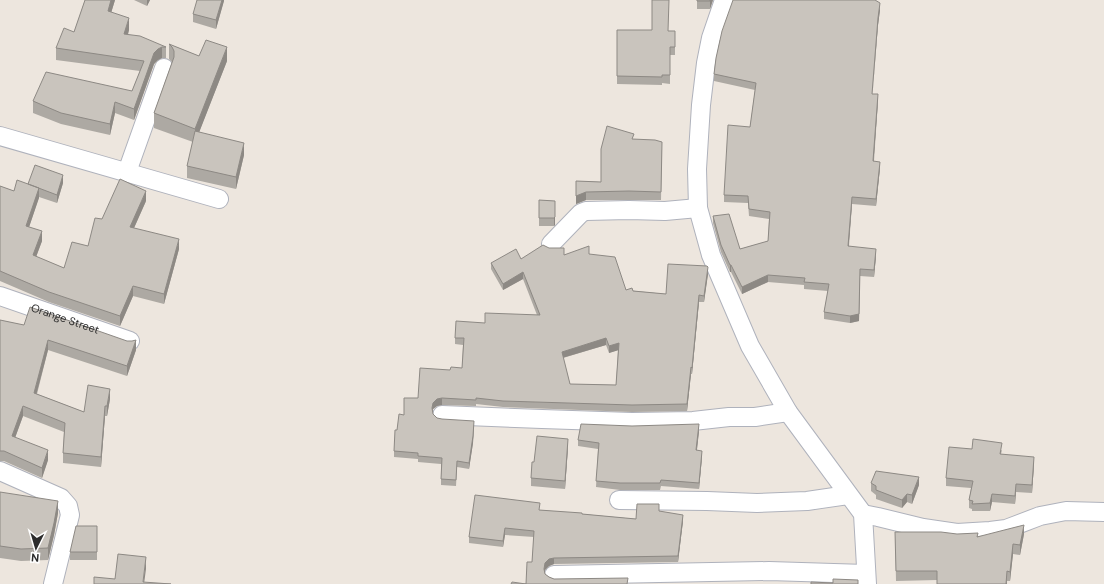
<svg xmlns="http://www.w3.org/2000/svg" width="1104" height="584" viewBox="0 0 1104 584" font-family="'DM Sans',sans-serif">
	<rect width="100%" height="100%" fill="#ede6de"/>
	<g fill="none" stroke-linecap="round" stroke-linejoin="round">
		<g stroke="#afb2bc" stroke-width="20">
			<g id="street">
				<path d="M724 0 711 38 706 63 701 105 697 169 698 208 711 255 750 346 788 412 863 514 867 584"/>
				<path d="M0 136 219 199"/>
				<path d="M127 172 164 68"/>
				<path d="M551 244 581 213 586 211 629 210 665 211 698 208"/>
				<path id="s1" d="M0 296 130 341"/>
				<path d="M442 415 542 419 632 422 693 421 729 417H755L788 412"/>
				<path d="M0 471 61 498 68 506 70 515 53 584"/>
				<path d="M619 500 707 501 757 503 807 501 848 495"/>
				<path d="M863 514 878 517 923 528 957 533 990 531 1006 529 1040 516 1066 511 1104 512"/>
				<path d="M554 575 769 571 866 574"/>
			</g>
		</g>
		<use href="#street" stroke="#fff" stroke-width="18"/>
	</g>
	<path fill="#ada9a3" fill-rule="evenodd" d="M85 0H115L111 13 129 30 128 35 166 47V58H162L158 60 154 64 134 120 115 113 110 135 61 124 33 113V101L132 91 140 71 56 60V48L74 32Z
		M134 0H150L147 6Z
		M224 0 216 29 193 22V14Z
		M697 0H713L710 9H697Z
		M880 10 878 25 872 94 878 101 874 161 880 168 876 206 852 204 849 246 876 256 874 277 860 276 859 321 850 323 824 319V312L828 291 804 289V285L768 282 742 294 731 272H730L721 252 713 223V216L740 249 768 241 769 219 749 216 748 203 724 202V195L750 127 755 90 714 81V74Z
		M617 30 675 31V55H670V84L662 83V85L617 84Z
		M169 44 199 56 227 61 199 132 244 155 236 189 187 178V166L193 142 154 128V113L172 62 169 59Z
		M634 139 662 150 661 200H586L576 204V181L601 182Z
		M63 183 57 203 39 197 29 227 42 241 36 257 64 268 88 246 102 219 146 201 134 228 179 249 164 304 133 296 120 326 49 302 0 281V186L14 191 28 184Z
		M539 200 555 201V225L554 226H539Z
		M589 254 626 290 666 294 708 274 704 302H699L692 374H691L687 411 632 412 503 407 476 404V406L442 405 437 406 433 409 432 412 433 414 437 418 474 427 473 443 469 469 457 467 456 486 441 485V464L418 462V459L394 457V451L397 430 404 415 418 398 450 370 462 368 463 345 455 344V338L485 323 537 315 523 279 503 290 491 269V263L521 259 564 255ZM606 345 609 353 618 350 616 385 570 384 563 358Z
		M0 320 136 350 127 376 48 350 37 394 84 412 110 399 107 416H105L101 467 63 463V453L64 432 23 416 15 438 48 460 42 478 4 461H0Z
		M699 431 697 450 702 457 699 489 661 486 660 490H620L596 487 598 449 578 446V440Z
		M568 447 565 489 531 486V478Z
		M1002 450 1001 454 1034 464 1032 493 1016 492 1015 504 992 502 990 511H972V509L969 508V500L971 488 946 486V478Z
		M871 483 919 485 912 504 907 502 902 508 876 499V495L871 491Z
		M0 492 58 513 54 535 48 560 21 561 0 558Z
		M540 510 636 519 659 511 683 521 678 562 554 564 549 566 545 570V574L549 577 554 579 628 584H526L532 562 534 537 505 535 503 547 469 543V537Z
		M97 526V560H70V552Z
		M895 532 978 536 1024 534 1020 555 1013 554 1010 581 937 580 896 581Z"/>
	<path fill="#8d8984" d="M111 0H115L108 23V11Z
		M147 0H150L147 6Z
		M222 0H224V1L216 29V20Z
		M710 0H713L710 9Z
		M880 3V10L878 25 872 101 878 18Z
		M129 18V30L124 46V34Z
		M162 47V58L158 60 154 64 134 120V109L154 53 158 49Z
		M227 47V61L195 143V129Z
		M878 94V101L873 168V161Z
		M115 102V113L110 135V124Z
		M244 143V155L236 189V177Z
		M880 162V168L876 206V199Z
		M63 175V183L57 203V195Z
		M39 188V198L26 236V226Z
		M146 191V201L130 237V227Z
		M586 192V200L576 204V196Z
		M852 197V204L848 253V246Z
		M555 209V225L554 226V218Z
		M42 231V241L33 265V255Z
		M179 239V249L164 304V294Z
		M876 249V256L874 277V270Z
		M730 265H731V272H730Z
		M708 267V274L704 302V296Z
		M523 272V279L503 290V284Z
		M768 275V282L742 294V287Z
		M860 276 859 321 850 323V316Z
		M133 286V296L120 326V316Z
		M699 295V302L692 374V368Z
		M606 338V345L562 358V352Z
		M48 340V350L34 403V393Z
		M136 340V350L127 376V366Z
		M619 343V350L609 353V346Z
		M691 367V374L687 411V404Z
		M110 389V399L107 416V406Z
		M442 398V405L437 406 433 409 432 414V408L433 403 437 399Z
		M23 406V416L12 446V436Z
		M105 406V416L101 467V457Z
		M474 421 473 443 469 469V463Z
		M699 424V431L696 457V450Z
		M568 439V447L565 489V481Z
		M48 450V460L42 478V468Z
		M702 451V457L699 489V483Z
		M1034 457V464L1032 493V485Z
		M919 477V485L912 504V495Z
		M1016 484V492L1015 504V496Z
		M907 494V502L902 508V500Z
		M992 494V502L990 511V503Z
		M58 501V513L54 535 48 560V548Z
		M683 515V521L678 562V556Z
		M1024 525V534L1020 555V545Z
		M505 528V535L503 547V541Z
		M1013 544V554L1010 581V572Z
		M146 557V569L144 584H143Z
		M554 558V564L549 566 545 570 544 576V569L545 563 549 559Z
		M1007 571V584H1006Z"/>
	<path fill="#c9c4bd" stroke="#8d8984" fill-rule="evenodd" d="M85 0H111L108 11 129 18 124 34 140 36 166 47H162L158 49 154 53 134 109 115 102 110 124 61 113 33 101 46 72 132 91 144 61 56 48 64 28 74 32Z
		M197 0H222L216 20 193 14Z
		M652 0H669L668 31H675V47H670V75H662V77L617 76V30H652Z
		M697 0H710V1H697Z
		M733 0H875L880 3 878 18 872 94H878L873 161 880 162 876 199 852 197 848 246 876 249 874 270 860 269 859 314 850 316 824 312 829 284 804 282 805 278 768 275 742 287 731 265H730L721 245 713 216 729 214 740 249 768 241 770 212 749 209 748 196 724 195 728 125 750 127 756 83 714 74 716 58 722 31Z
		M206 40 227 47 195 129 154 113 174 57V51L172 47 169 44 199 56Z
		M607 126 634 134 632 139 655 140 662 142 661 192 629 191 586 192 576 196V181L601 182V149Z
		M195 131 244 143 236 177 187 166Z
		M35 165 63 175 57 195 28 184Z
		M120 179 146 191 130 227 179 239 164 294 133 286 120 316 49 292 0 271V186L14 191 17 180 39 188 26 226 42 231 33 255 64 268 72 242 88 246 95 218 102 219Z
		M539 200 555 201V217L554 218H539Z
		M543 245 549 248H564V255L589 246V254L615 257 626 290 632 288 633 291 666 294 668 264 707 266 708 267 704 296 699 295 692 368 691 367 687 404 632 405 503 401 476 398V400L442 398 437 399 433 403 432 408 433 414 437 418 442 419 474 421 473 436 469 463 457 461 456 480 441 479 442 458 418 456V453L394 451 395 430H397L399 414 404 415V398H418L420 368 450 370 451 367 462 368 464 338H455L456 321 485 323V313L540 315 523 272 503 284 491 263 516 249 521 259ZM606 338 609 346 619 343 616 385 570 384 562 352Z
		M30 307 127 341H132L136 340 127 366 48 340 34 393 84 412 88 385 110 389 107 406H105L101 457 63 453 65 423 23 406 12 436 48 450 42 468 4 451H0V320L24 325Z
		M581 424 632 426 699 424 696 450 702 451 699 483 661 480 660 483H620L596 481 599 443 578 440Z
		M537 436 568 439 565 481 531 478 532 462H534Z
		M973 439 1002 443 1000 454 1034 457 1032 485 1016 484 1015 496 992 494 990 503 972 504 973 501 969 500 973 481 946 478 949 447 972 449Z
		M876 471 919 477 912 495 907 494 902 500 876 490V486L871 483Z
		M0 492 58 501 54 523 48 548 21 549 0 546Z
		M475 495 540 503 539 510 582 513V514L636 519 637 504H659V511L683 515 678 556 554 558 549 559 545 563 544 569 545 574 549 577 554 579 628 578 627 584H511L512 582 526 584 527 562H532L534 531 505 528 503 541 469 537Z
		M1024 525 1020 545 1013 544 1010 572 1007 571 1006 584H937V571H896L895 532H941L957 534 978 533 977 537Z
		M76 526H97V552H70Z
		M118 554 146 557 143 582 171 584H94V577L115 579Z
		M833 579 858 580V584H811V582L833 583Z"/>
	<g text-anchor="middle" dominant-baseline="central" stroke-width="3" stroke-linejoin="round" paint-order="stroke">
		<g font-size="11" fill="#2c2c2c" stroke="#fff">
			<text stroke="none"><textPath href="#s1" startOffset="69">Orange Street</textPath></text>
		</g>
	</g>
	<g transform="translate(36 548) rotate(185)" stroke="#ffffff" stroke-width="3" paint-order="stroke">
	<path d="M0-3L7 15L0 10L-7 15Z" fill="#2c2c2c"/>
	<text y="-6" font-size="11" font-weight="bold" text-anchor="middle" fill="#2c2c2c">N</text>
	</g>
</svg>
